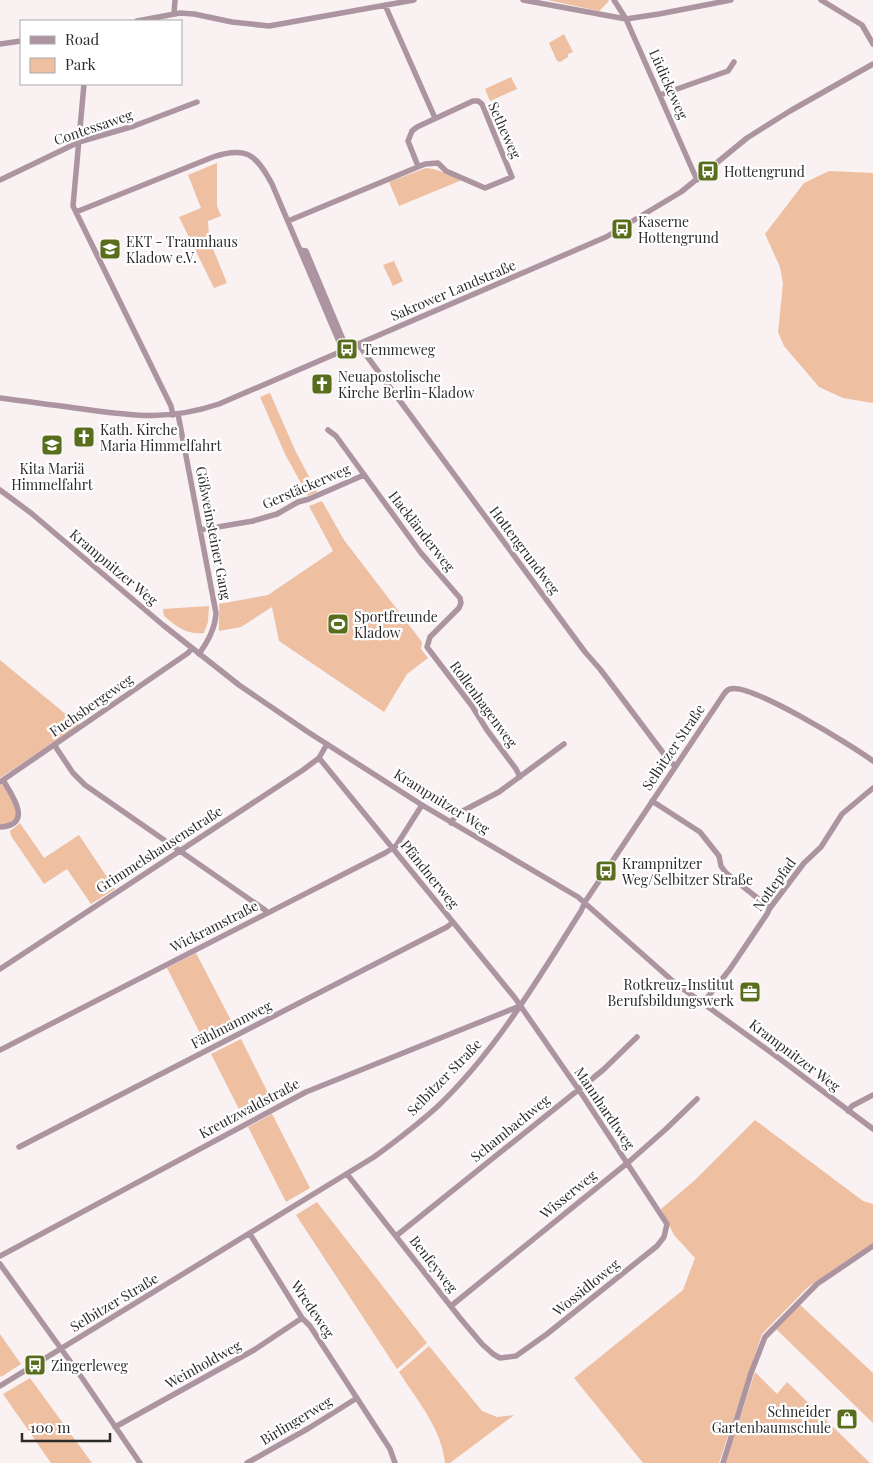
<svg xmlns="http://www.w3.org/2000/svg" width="873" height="1463" viewBox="0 0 873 1463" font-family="'Playfair Display',serif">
	<rect width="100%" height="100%" fill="#f9f1f2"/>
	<path fill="#eebfa1" d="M547 0H608L609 1 599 11Z
		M564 34 573 52 568 54V57L560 62 557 61 549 43Z
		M511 77 517 89 490 101 485 89Z
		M217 163V206L221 216 208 221 209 239 227 283 214 288 179 217 201 208 188 175Z
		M426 168C438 169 450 175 462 180L399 206 389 182Z
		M829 171 873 173V403L843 398 819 387 784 346 778 332 783 284 780 267 765 234 804 183Z
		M394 261 403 281 393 286 383 265Z
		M270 393 295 450 317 492 308 496 285 454 260 397Z
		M322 501 344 540 422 642 421 649 428 658 407 674 384 712 279 641 272 607 241 627 219 631C218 622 220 614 219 604L268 595 333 551 309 506Z
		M209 606 208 622 204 633C186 635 176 626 164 616L163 609Z
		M0 660 79 725 0 778Z
		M3 784 17 806 16 818 7 824H0V786Z
		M20 823 44 858 79 835 115 889 91 904 67 869 44 884 11 836 10 831Z
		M196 953 236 1030 206 1045 167 968Z
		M241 1039 273 1103 244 1119 211 1054Z
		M272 1114 310 1188 286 1202 248 1127Z
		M755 1120 863 1201 873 1204V1243L808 1287 762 1334 719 1463H643L574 1378 683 1290 695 1258 674 1235 661 1209 695 1180Z
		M317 1202 427 1343 397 1369 296 1215Z
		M798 1303 873 1373V1423L775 1328Z
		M0 1334 21 1364 1 1377 0 1375Z
		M429 1346 482 1411 497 1417 514 1415 450 1463H445C442 1429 417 1400 399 1372Z
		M755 1372 777 1394 787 1382 870 1463H725Z
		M30 1378 92 1463H51L3 1394Z"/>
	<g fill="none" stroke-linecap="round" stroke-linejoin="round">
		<path stroke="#ac95a1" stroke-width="5.5" d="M523 0 626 19 659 14 731 0
			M614 0 626 19 697 180
			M821 0 862 25 873 44
			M385 5 435 118
			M174 13 175 0
			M137 21 180 13 194 14 232 22 269 26 414 0
			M0 44 21 41
			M84 84 73 206 171 406 173 415
			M660 95 728 71 734 62
			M0 180 79 142 134 126 197 102
			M76 212 213 157C246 146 256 154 272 184L343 351
			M288 221 425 164 438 163 446 171 485 188 512 177 482 104 478 101H473L417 127 412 131 408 141 418 166
			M300 250 306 251 347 349
			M358 344 585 652 600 669 670 762 676 766
			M0 398C28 402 56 405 83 409 135 416 168 421 219 404L606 237 681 192 747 138 790 111 873 64
			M178 414 216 613C215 629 208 641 199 654
			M328 430 336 436 421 553 460 598 461 603 459 608 430 637 427 647 472 706 487 730 516 769 520 777
			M0 490 31 513 163 625 239 685 308 732 422 805 578 897 675 983 780 1059 873 1129
			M200 530 253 521 277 514 298 502 309 499 364 475
			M55 746 73 773 85 785 265 910 267 913
			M319 758 515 998 583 1096 667 1224 664 1237 657 1246 547 1334 516 1356 500 1358 493 1354 482 1344 460 1318 347 1174
			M0 782 188 653 192 648
			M652 801 700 832 719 856 721 866 726 873 770 908
			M451 823 457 814 499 792 564 744
			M0 827C34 825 12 795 3 780
			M0 969 303 770 319 758 327 744
			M703 1003 730 969 767 914 770 908 804 863 821 847 842 814 873 788
			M0 1050 385 853 396 846 422 805
			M848 1111 852 1106 873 1095
			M19 1147 447 927 453 922
			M250 1234 302 1318 310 1326 390 1449 395 1463
			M396 1236 603 1070 637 1037
			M0 1256 306 1092 520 1006
			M0 1264 80 1375 140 1463
			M451 1306 631 1160 666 1129 697 1099
			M0 1386 374 1157C396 1141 417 1125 437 1107 496 1051 538 979 581 911L585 902 722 697C724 694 726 690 730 689 751 683 853 746 873 761
			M115 1427 254 1350 302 1318
			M247 1463 309 1428 357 1398
			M723 1463 751 1373 765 1337 817 1284 873 1246"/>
	</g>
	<defs>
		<g id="bus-square" transform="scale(1.125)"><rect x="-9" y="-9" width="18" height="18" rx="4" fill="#586e1d" stroke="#fff"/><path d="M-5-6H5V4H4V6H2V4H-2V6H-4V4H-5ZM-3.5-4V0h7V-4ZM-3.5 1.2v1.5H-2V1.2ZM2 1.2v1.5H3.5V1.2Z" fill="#fff"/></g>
		<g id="school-square" transform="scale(1.125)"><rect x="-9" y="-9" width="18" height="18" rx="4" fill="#586e1d" stroke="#fff"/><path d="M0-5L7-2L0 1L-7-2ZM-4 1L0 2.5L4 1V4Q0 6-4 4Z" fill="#fff"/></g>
		<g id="church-square" transform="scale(1.125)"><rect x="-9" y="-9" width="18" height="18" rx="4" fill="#586e1d" stroke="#fff"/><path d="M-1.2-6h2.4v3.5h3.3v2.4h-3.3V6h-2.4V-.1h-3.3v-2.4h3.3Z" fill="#fff"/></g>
		<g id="stadium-square" transform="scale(1.125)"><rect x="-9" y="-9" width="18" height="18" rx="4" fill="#586e1d" stroke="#fff"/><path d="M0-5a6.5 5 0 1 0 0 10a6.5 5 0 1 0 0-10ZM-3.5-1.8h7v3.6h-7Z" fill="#fff"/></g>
		<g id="office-square" transform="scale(1.125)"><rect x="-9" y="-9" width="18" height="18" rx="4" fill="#586e1d" stroke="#fff"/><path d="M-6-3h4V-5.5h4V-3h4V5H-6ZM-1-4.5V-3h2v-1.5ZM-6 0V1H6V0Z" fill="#fff"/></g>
		<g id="shop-square" transform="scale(1.125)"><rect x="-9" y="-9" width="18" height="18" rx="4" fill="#586e1d" stroke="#fff"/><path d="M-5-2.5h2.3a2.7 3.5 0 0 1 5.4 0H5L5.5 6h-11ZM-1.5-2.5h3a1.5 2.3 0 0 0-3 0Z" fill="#fff"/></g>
	</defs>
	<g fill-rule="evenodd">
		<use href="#bus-square" x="708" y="171"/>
		<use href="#bus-square" x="622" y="229"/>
		<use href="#school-square" x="110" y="249"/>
		<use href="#bus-square" x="347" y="349"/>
		<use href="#church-square" x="322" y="384"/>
		<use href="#church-square" x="84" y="437"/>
		<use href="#school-square" x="52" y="445"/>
		<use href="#stadium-square" x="338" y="624"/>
		<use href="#bus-square" x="606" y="871"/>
		<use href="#office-square" x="750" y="992"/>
		<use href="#bus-square" x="35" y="1365"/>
		<use href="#shop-square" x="847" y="1419"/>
	</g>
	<g text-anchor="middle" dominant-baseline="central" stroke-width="4.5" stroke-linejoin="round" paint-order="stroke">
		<g font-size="14" fill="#2d2a2a" stroke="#fff">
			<text transform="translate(669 84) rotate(66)">Lüdickeweg</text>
			<text transform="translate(93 127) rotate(-19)">Contessaweg</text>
			<text transform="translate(505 130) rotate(66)">Setheweg</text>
			<text transform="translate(453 290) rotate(-23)">Sakrower Landstraße</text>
			<text transform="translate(306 486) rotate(-23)">Gerstäckerweg</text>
			<text transform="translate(422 531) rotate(52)">Hackländerweg</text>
			<text transform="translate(214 533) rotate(79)">Gößweinsteiner Gang</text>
			<text transform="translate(525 550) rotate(53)">Hottengrundweg</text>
			<text transform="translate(114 567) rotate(40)">Krampnitzer Weg</text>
			<text transform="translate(484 704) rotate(54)">Rollenhagenweg</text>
			<text transform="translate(91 705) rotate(-35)">Fuchsbergeweg</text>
			<text transform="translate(673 747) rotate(-56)">Selbitzer Straße</text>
			<text transform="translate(442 801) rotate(32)">Krampnitzer Weg</text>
			<text transform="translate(159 849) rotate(-33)">Grimmelshausenstraße</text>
			<text transform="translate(430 874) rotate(51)">Pfändnerweg</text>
			<text transform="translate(774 884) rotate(-54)">Nottepfad</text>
			<text transform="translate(214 926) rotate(-27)">Wickramstraße</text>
			<text transform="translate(231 1024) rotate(-27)">Fählmannweg</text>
			<text transform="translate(795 1055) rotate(37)">Krampnitzer Weg</text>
			<text transform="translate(444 1077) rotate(-46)">Selbitzer Straße</text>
			<text transform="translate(249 1108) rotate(-28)">Kreutzwaldstraße</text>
			<text transform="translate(605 1108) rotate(56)">Mannhardtweg</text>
			<text transform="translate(510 1128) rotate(-39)">Schambachweg</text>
			<text transform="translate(568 1194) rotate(-39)">Wisserweg</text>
			<text transform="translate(434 1264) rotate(52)">Benfeyweg</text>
			<text transform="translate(586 1287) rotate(-39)">Wossidloweg</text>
			<text transform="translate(114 1302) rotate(-31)">Selbitzer Straße</text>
			<text transform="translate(313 1309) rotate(56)">Wredeweg</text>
			<text transform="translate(203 1364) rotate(-29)">Weinholdweg</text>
			<text transform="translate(296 1420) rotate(-31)">Birlingerweg</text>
		</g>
		<g font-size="14" fill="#2d2a2a" stroke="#fff" text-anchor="start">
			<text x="724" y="171">Hottengrund</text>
			<text x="638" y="221">Kaserne<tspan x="638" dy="16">Hottengrund</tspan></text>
			<text x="126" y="241">EKT - Traumhaus<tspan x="126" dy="16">Kladow e.V.</tspan></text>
			<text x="363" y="349">Temmeweg</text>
			<text x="338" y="376">Neuapostolische<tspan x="338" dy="16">Kirche Berlin-Kladow</tspan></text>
			<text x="100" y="429">Kath. Kirche<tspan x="100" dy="16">Maria Himmelfahrt</tspan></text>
			<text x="52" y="468" text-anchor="middle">Kita Mariä<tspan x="52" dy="16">Himmelfahrt</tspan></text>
			<text x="354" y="616">Sportfreunde<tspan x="354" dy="16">Kladow</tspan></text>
			<text x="622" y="863">Krampnitzer<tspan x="622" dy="16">Weg/Selbitzer Straße</tspan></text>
			<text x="734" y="984" text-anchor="end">Rotkreuz-Institut<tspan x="734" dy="16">Berufsbildungswerk</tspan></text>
			<text x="51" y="1365">Zingerleweg</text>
			<text x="831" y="1411" text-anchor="end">Schneider<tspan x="831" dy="16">Gartenbaumschule</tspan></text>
		</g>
	</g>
	<rect x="20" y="20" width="162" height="65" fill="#ffffff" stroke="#abaaaa"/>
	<rect x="30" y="36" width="25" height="8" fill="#ac95a1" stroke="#abaaaa"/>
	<text x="65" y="45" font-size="15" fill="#2d2a2a">Road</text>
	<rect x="30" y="58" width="25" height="15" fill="#eebfa1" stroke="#abaaaa"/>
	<text x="65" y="70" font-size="15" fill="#2d2a2a">Park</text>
	<path d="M22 1433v8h88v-8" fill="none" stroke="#2d2a2a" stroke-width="2.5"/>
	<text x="30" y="1433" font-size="15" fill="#2d2a2a" stroke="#ffffff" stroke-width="4" paint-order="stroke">100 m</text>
</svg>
